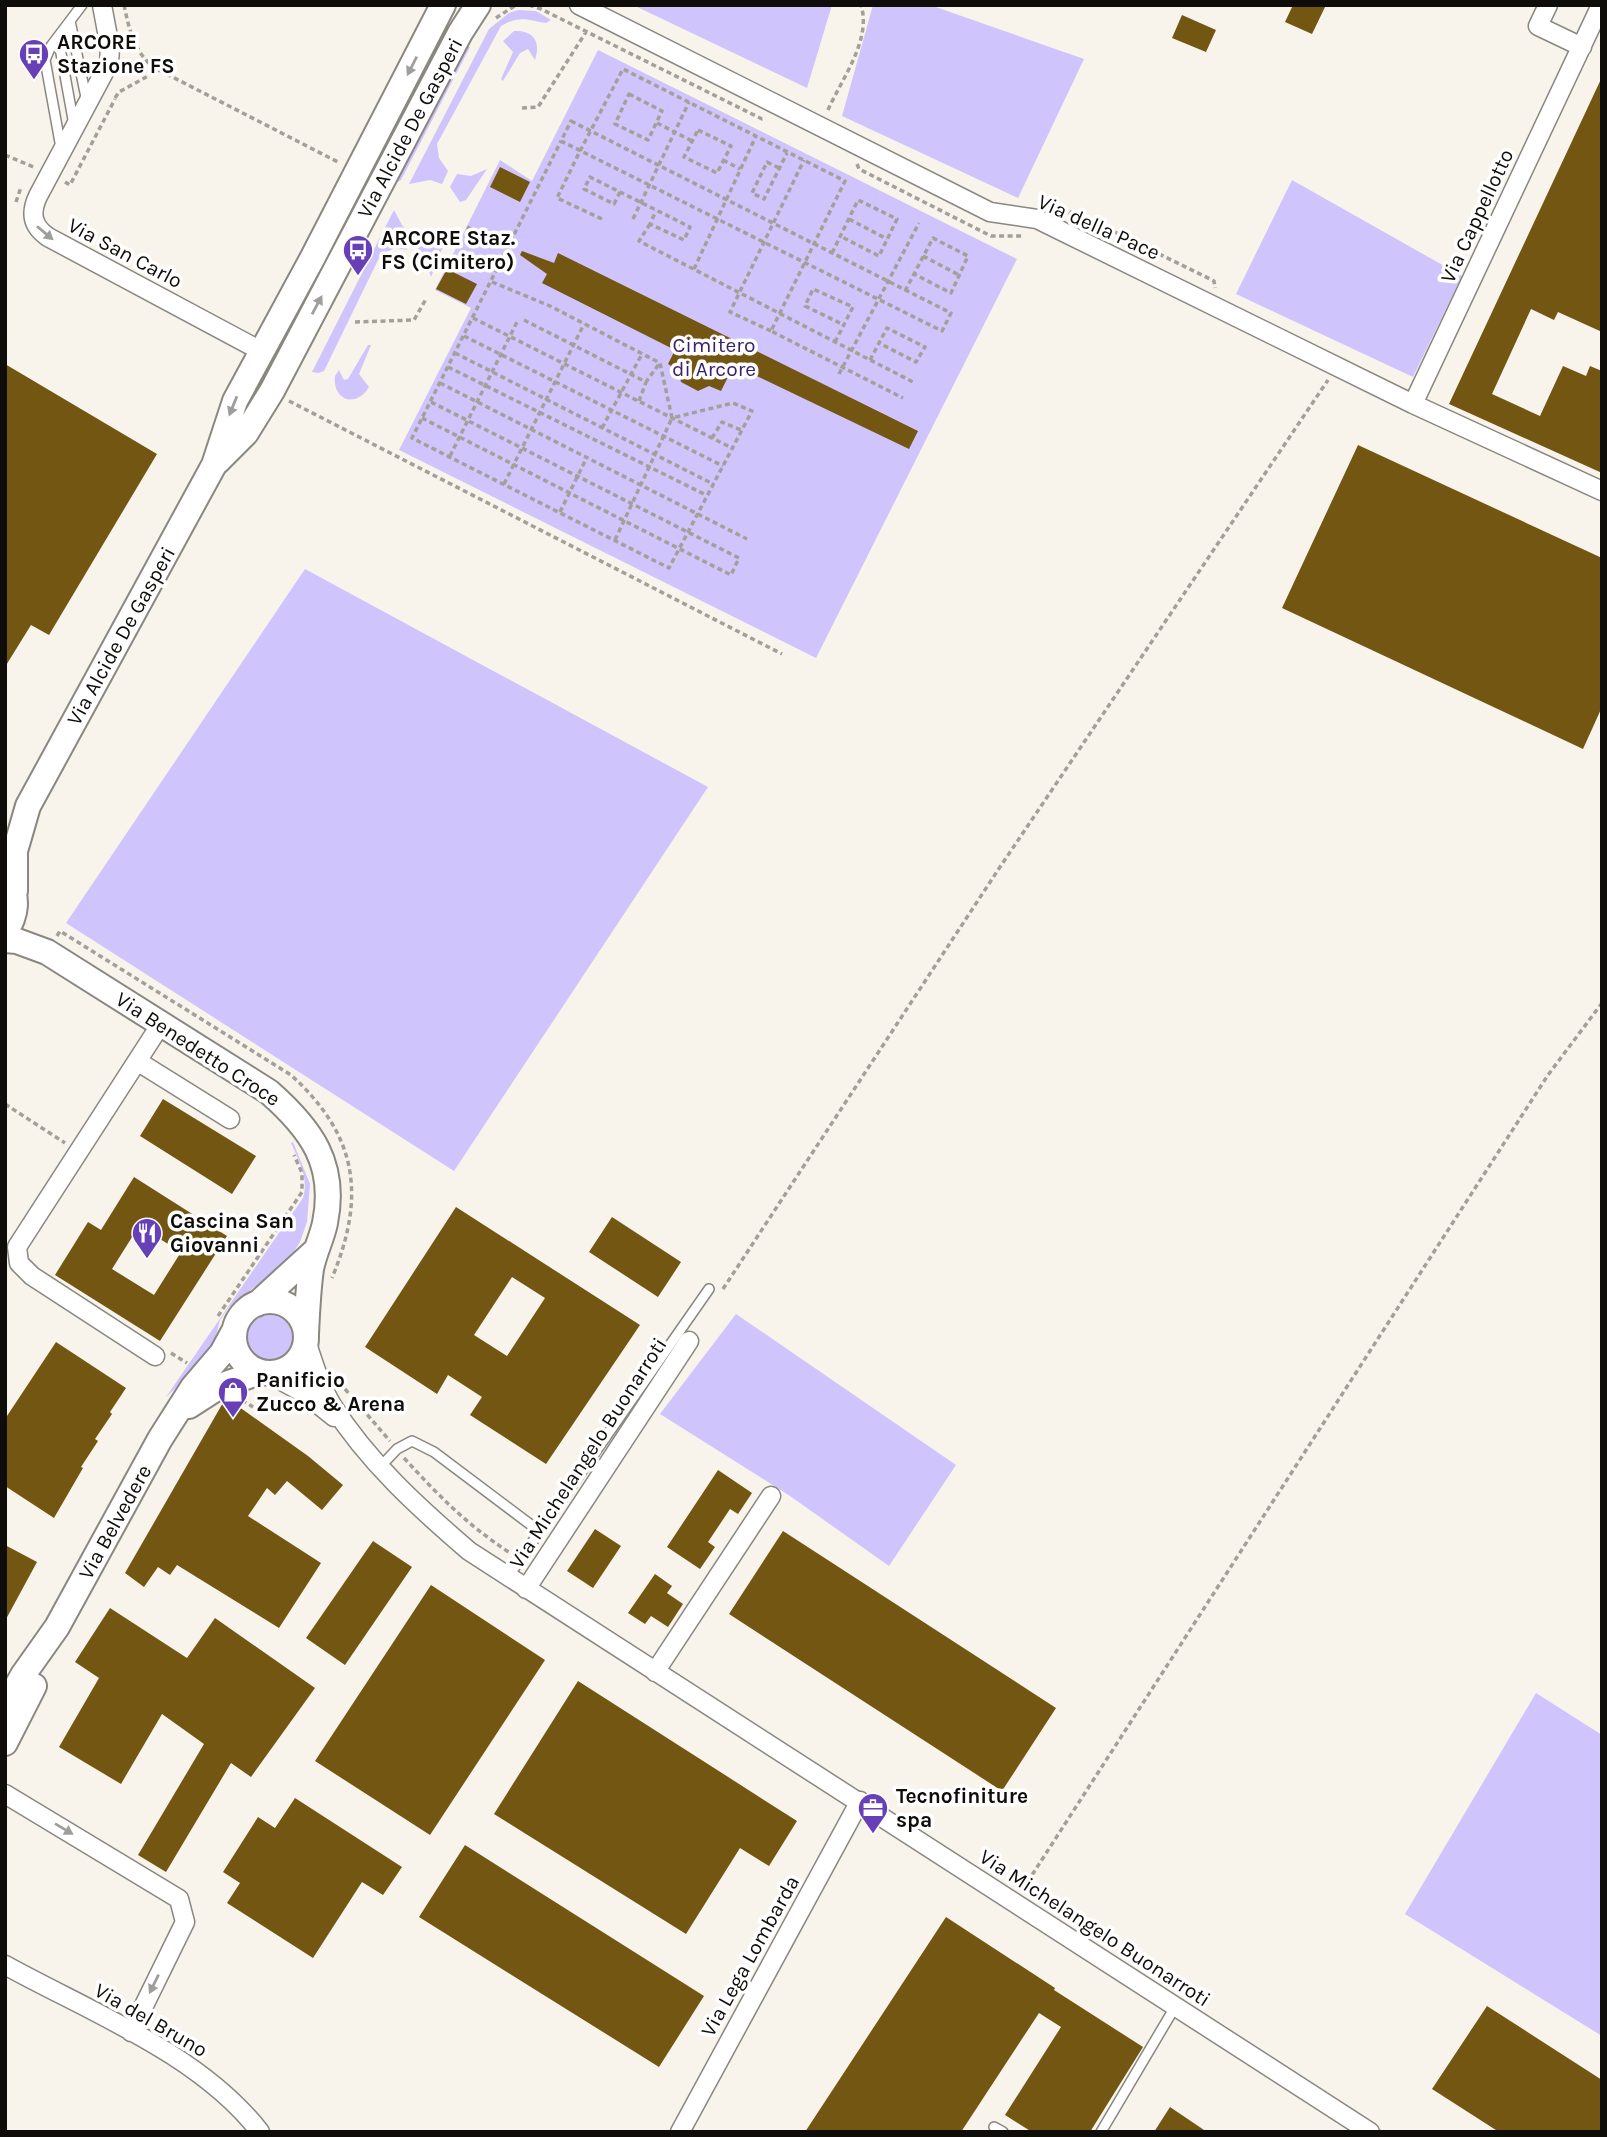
<svg xmlns="http://www.w3.org/2000/svg" width="1607" height="2137" viewBox="0 0 1607 2137" font-family="Karla,sans-serif">
	<rect width="100%" height="100%" fill="#f8f4ec"/>
	<path fill="#d0c4fd" d="M633 5H832L807 88Z
		M873 5H930L1084 59 1018 198 842 116Z
		M518 10 536 11 551 20 546 23C527 20 519 15 501 26L437 144 439 158 448 171 442 184 430 180 409 184 489 29 509 13Z
		M514 31C534 30 541 42 535 60L528 49 520 53 503 81 501 79 513 52 503 41Z
		M461 44 470 47 401 180 396 183 392 181Z
		M598 50 1017 259 816 658 399 450 471 308 435 290 500 160 532 181Z
		M487 169 466 200 460 202 450 187 457 174 471 176Z
		M1292 180 1462 276 1413 377 1236 294Z
		M394 210 402 225 412 236 407 250 394 248 380 256 324 371 318 373 312 372Z
		M422 240 441 241 444 244 431 277 426 263 416 253Z
		M368 345H371L359 374 369 387C356 409 332 400 335 376L339 370 344 380 348 379Z
		M305 569 708 787 454 1171 66 923Z
		M293 1142 310 1184 307 1222 300 1242 289 1260 229 1307 220 1320 214 1344 188 1377 166 1397 303 1198C309 1178 299 1161 291 1143Z
		M736 1314 956 1465 889 1566 790 1496 660 1414Z
		M247 1338a23 23 0 1 1 46 0a23 23 0 1 1-46 0Z
		M1536 1693 1602 1735V2036L1405 1914Z"/>
	<path fill="#735611" fill-rule="evenodd" d="M1293 5H1326L1312 34 1285 22Z
		M1182 15 1216 30 1206 52 1172 38Z
		M1602 77V332L1558 312 1554 320 1531 309 1492 394 1540 416 1563 366 1586 376 1590 366 1602 371V473L1449 404Z
		M500 167 530 182 520 202 490 187Z
		M522 251 554 263 558 253 918 431 909 449 734 365 721 391 709 386 698 391 681 382 679 371 668 364 675 350 542 283 547 274 520 255Z
		M447 269 477 284 466 304 436 289Z
		M5 364 157 454 49 635 31 625 5 667Z
		M1358 445 1602 558V707L1583 749 1282 608Z
		M163 1099 256 1156 232 1194 140 1136Z
		M134 1177 227 1236 160 1341 55 1275 88 1222 101 1230ZM139 1226 181 1252 154 1295 112 1269Z
		M456 1207 640 1325 546 1464 470 1415 482 1397 448 1375 437 1394 365 1347ZM512 1277 545 1298 507 1356 474 1335Z
		M612 1217 681 1262 658 1297 589 1252Z
		M56 1342 126 1388 110 1412 112 1414 95 1439 98 1441 81 1467 83 1468 54 1518 5 1486V1419Z
		M228 1399 308 1456 343 1485 322 1510 287 1481 275 1495 267 1488 248 1516 321 1563 279 1628 177 1565 170 1575 158 1567 144 1587 125 1573 224 1401Z
		M718 1470 752 1493 738 1514 730 1509 708 1542 715 1547 700 1569 667 1547Z
		M595 1529 621 1546 593 1588 567 1571Z
		M783 1531 1056 1708 1002 1791 729 1614Z
		M373 1541 412 1567 345 1665 306 1638Z
		M5 1545 37 1562 5 1621Z
		M655 1574 672 1586 667 1593 683 1604 668 1627 651 1616 645 1624 628 1613Z
		M431 1585 545 1660 430 1835 315 1761Z
		M110 1608 187 1658 215 1618 315 1688 251 1777 231 1763 166 1872 138 1855 204 1744 162 1714 121 1784 59 1747 99 1678 75 1662Z
		M578 1681 797 1821 769 1866 740 1848 686 1934 494 1814Z
		M295 1798 402 1867 383 1895 362 1882 313 1958 227 1903 240 1883 223 1872 258 1817 275 1828Z
		M465 1845 704 1996 659 2067 419 1917Z
		M946 1917 1055 1988 1054 1990 1143 2047 1090 2132H1032L1005 2115 1061 2027 1039 2013 961 2132H805Z
		M1487 2006 1602 2080V2132H1499L1432 2089Z
		M1170 2107 1207 2132H1154Z"/>
	<g fill="none" stroke-linecap="round" stroke-linejoin="round">
		<g stroke="#8a8780" stroke-width="12">
			<path id="lane" d="M70 21 87 102
				M58 37 74 125
				M61 148 45 60 51 46 82 5
				M381 1466 397 1449 412 1441 434 1452 539 1531
				M508 1577 709 1289
				M994 2127 1003 2132
				M1101 2132 1175 2007"/>
		</g>
		<g stroke="#8a8780" stroke-width="21">
			<path id="street" d="M102 5 110 48 109 63 38 196C30 213 32 226 48 237L261 351
				M579 5 990 212 1037 219 1413 404 1602 491
				M1548 5 1538 26 1582 47
				M1413 404 1601 5
				M137 1061 230 1119
				M306 1340C313 1362 320 1385 332 1405 368 1462 419 1508 469 1551L1370 2132
				M155 1356 32 1276 19 1263 17 1247 161 1024
				M267 1373 304 1393 334 1417
				M526 1589 689 1341
				M655 1672 771 1496
				M5 1794 179 1899 185 1922 131 2032
				M5 1965C90 2012 200 2054 260 2132
				M680 2132 860 1801"/>
		</g>
		<g stroke="#8a8780" stroke-width="28">
			<path id="secondary" d="M217 462 246 433 272 391 460 33 478 5
				M15 891V851L28 806 214 465 235 401 313 257 443 5
				M5 933C17 914 18 899 9 878
				M5 940 17 941 47 952 269 1092C311 1129 337 1164 325 1223 322 1238 314 1253 311 1269 308 1290 307 1312 306 1334
				M234 1337a36 36 0 1 1 72 0a36 36 0 1 1-72 0Z
				M257 1304 316 1250
				M189 1406 220 1386 260 1372
				M5 1707 23 1675 57 1627 160 1439 193 1387 222 1353 234 1331
				M5 1743 34 1686"/>
		</g>
		<path stroke="#a3a09a" stroke-width="3.5" stroke-dasharray="5 3.5" stroke-linecap="butt" d="M124 5C129 29 134 51 153 67L338 162
			M529 5 541 9 762 119H766
			M496 18 516 5
			M629 94 662 111 648 140 615 124Z
			M115 98 119 92 159 70
			M522 108 538 107 586 32
			M828 110C841 80 872 40 861 5
			M571 121 951 313 942 331 561 141Z
			M657 123 692 141
			M698 130 731 146 717 173 684 157Z
			M5 155 36 168
			M723 160 740 169
			M857 164 859 169 991 236H1023
			M779 168 767 162 752 193 764 199 787 153
			M65 182 70 185 115 99
			M620 192 614 204 584 189 590 177 690 227 684 240 650 224 656 211
			M16 202 21 187
			M1069 215 1072 211 1214 281 1215 288
			M602 219 557 198 580 151 623 69 845 181 771 331 903 398
			M633 219 689 102
			M849 219 887 239
			M650 224 639 241 913 382
			M467 227 508 248
			M832 253 858 200 897 219 879 256 840 236
			M923 256 959 275
			M694 269 756 136
			M492 282 550 306 660 363 672 418 733 403 752 411 669 568 412 438 561 141
			M905 291 933 238 968 256 951 293 914 274
			M473 318 732 448
			M524 320 646 382 659 364
			M355 322 414 320 426 299
			M771 331 730 312 804 160
			M464 336 723 466
			M835 342 853 307 813 289 805 306 844 325
			M455 353 713 484
			M870 360 887 328 925 347 916 362 879 343
			M448 367 706 495
			M839 374 919 223
			M440 383 747 539
			M289 401 782 654
			M639 401 646 382
			M422 418 731 575 739 558 431 402
			M602 428 642 354
			M712 438 722 422 741 430
			M450 456 518 320
			M504 484 584 324
			M560 512 587 457
			M615 540 672 418
			M57 936 60 931 291 1075C358 1136 366 1196 332 1278
			M5 1104 65 1143
			M723 1289 998 870 1328 380
			M218 1316 302 1192V1173L294 1155
			M171 1353 187 1363
			M345 1389 390 1441
			M242 1400 253 1407
			M404 1458C440 1497 465 1523 510 1553
			M1023 1889 1548 1075 1602 1003"/>
		<use href="#lane" stroke="#fff" stroke-width="9"/>
		<use href="#street" stroke="#fff" stroke-width="18"/>
		<use href="#secondary" stroke="#fff" stroke-width="24"/>
	</g>
	<defs><path id="oneway-solid" d="M-6-.8H1V-3.2L6.5 0L1 3.2V.8H-6Z" transform="scale(1.75)"/></defs>
	<g fill="#9f9e9d">
		<use href="#oneway-solid" transform="translate(412 66) rotate(117)"/>
		<use href="#oneway-solid" transform="translate(45 233) rotate(40)"/>
		<use href="#oneway-solid" transform="translate(317 305) rotate(-62)"/>
		<use href="#oneway-solid" transform="translate(233 406) rotate(112)"/>
		<use href="#oneway-solid" transform="translate(64 1829) rotate(31)"/>
		<use href="#oneway-solid" transform="translate(154 1984) rotate(116)"/>
	</g>
	<defs>
		<g id="bus-pin" transform="scale(1.575)"><path d="M0 17L-7.5 6A9.5 9.5 0 1 1 7.5 6Z" fill="#673fb7" stroke="#fff"/><path d="M-5-6H5V4H4V6H2V4H-2V6H-4V4H-5ZM-3.5-4V0h7V-4ZM-3.5 1.2v1.5H-2V1.2ZM2 1.2v1.5H3.5V1.2Z" fill="#fff"/></g>
		<g id="restaurant-pin" transform="scale(1.575)"><path d="M0 17L-7.5 6A9.5 9.5 0 1 1 7.5 6Z" fill="#673fb7" stroke="#fff"/><path d="M-5-6h1v4h1v-4h1v4h1v-4h1v5L-1.5 .5V6h-2V.5L-5-1ZM5-6V6H3V1.5H1.5Q1.5-4 5-6Z" fill="#fff"/></g>
		<g id="shop-pin" transform="scale(1.575)"><path d="M0 17L-7.5 6A9.5 9.5 0 1 1 7.5 6Z" fill="#673fb7" stroke="#fff"/><path d="M-5-2.5h2.3a2.7 3.5 0 0 1 5.4 0H5L5.5 6h-11ZM-1.5-2.5h3a1.5 2.3 0 0 0-3 0Z" fill="#fff"/></g>
		<g id="office-pin" transform="scale(1.575)"><path d="M0 17L-7.5 6A9.5 9.5 0 1 1 7.5 6Z" fill="#673fb7" stroke="#fff"/><path d="M-6-3h4V-5.5h4V-3h4V5H-6ZM-1-4.5V-3h2v-1.5ZM-6 0V1H6V0Z" fill="#fff"/></g>
	</defs>
	<g fill-rule="evenodd">
		<use href="#bus-pin" x="34" y="54"/>
		<use href="#bus-pin" x="358" y="250"/>
		<use href="#restaurant-pin" x="147" y="1233"/>
		<use href="#shop-pin" x="233" y="1392"/>
		<use href="#office-pin" x="873" y="1808"/>
	</g>
	<g text-anchor="middle" dominant-baseline="central" stroke-width="7" stroke-linejoin="round" paint-order="stroke">
		<g font-size="21" font-weight="bold" fill="#0e0d0a" stroke="#fff" text-anchor="start">
			<text x="57" y="42">ARCORE<tspan x="57" dy="24">Stazione FS</tspan></text>
			<text x="381" y="238">ARCORE Staz.<tspan x="381" dy="24">FS (Cimitero)</tspan></text>
			<text x="170" y="1221">Cascina San<tspan x="170" dy="24">Giovanni</tspan></text>
			<text x="256" y="1380">Panificio<tspan x="256" dy="24">Zucco &amp; Arena</tspan></text>
			<text x="896" y="1796">Tecnofiniture<tspan x="896" dy="24">spa</tspan></text>
		</g>
		<g font-size="21" fill="#0e0d0a" stroke="#fff">
			<text transform="translate(410 128) rotate(-62)">Via Alcide De Gasperi</text>
			<text transform="translate(1477 216) rotate(-65)">Via Cappellotto</text>
			<text transform="translate(1099 227) rotate(24)">Via della Pace</text>
			<text transform="translate(125 253) rotate(28)">Via San Carlo</text>
			<text transform="translate(121 636) rotate(-61)">Via Alcide De Gasperi</text>
			<text transform="translate(198 1049) rotate(33)">Via Benedetto Croce</text>
			<text transform="translate(588 1453) rotate(-57)">Via Michelangelo Buonarroti</text>
			<text transform="translate(115 1522) rotate(-61)">Via Belvedere</text>
			<text transform="translate(1095 1928) rotate(33)">Via Michelangelo Buonarroti</text>
			<text transform="translate(750 1956) rotate(-61)">Via Lega Lombarda</text>
			<text transform="translate(151 2020) rotate(30)">Via del Bruno</text>
		</g>
		<g font-size="21" fill="#3a226a" stroke="#fff">
			<text x="714" y="345">Cimitero<tspan x="714" dy="24">di Arcore</tspan></text>
		</g>
	</g>
	<rect width="1607" height="2137" fill="none" stroke="#0e0d0a" stroke-width="14"/>
</svg>
